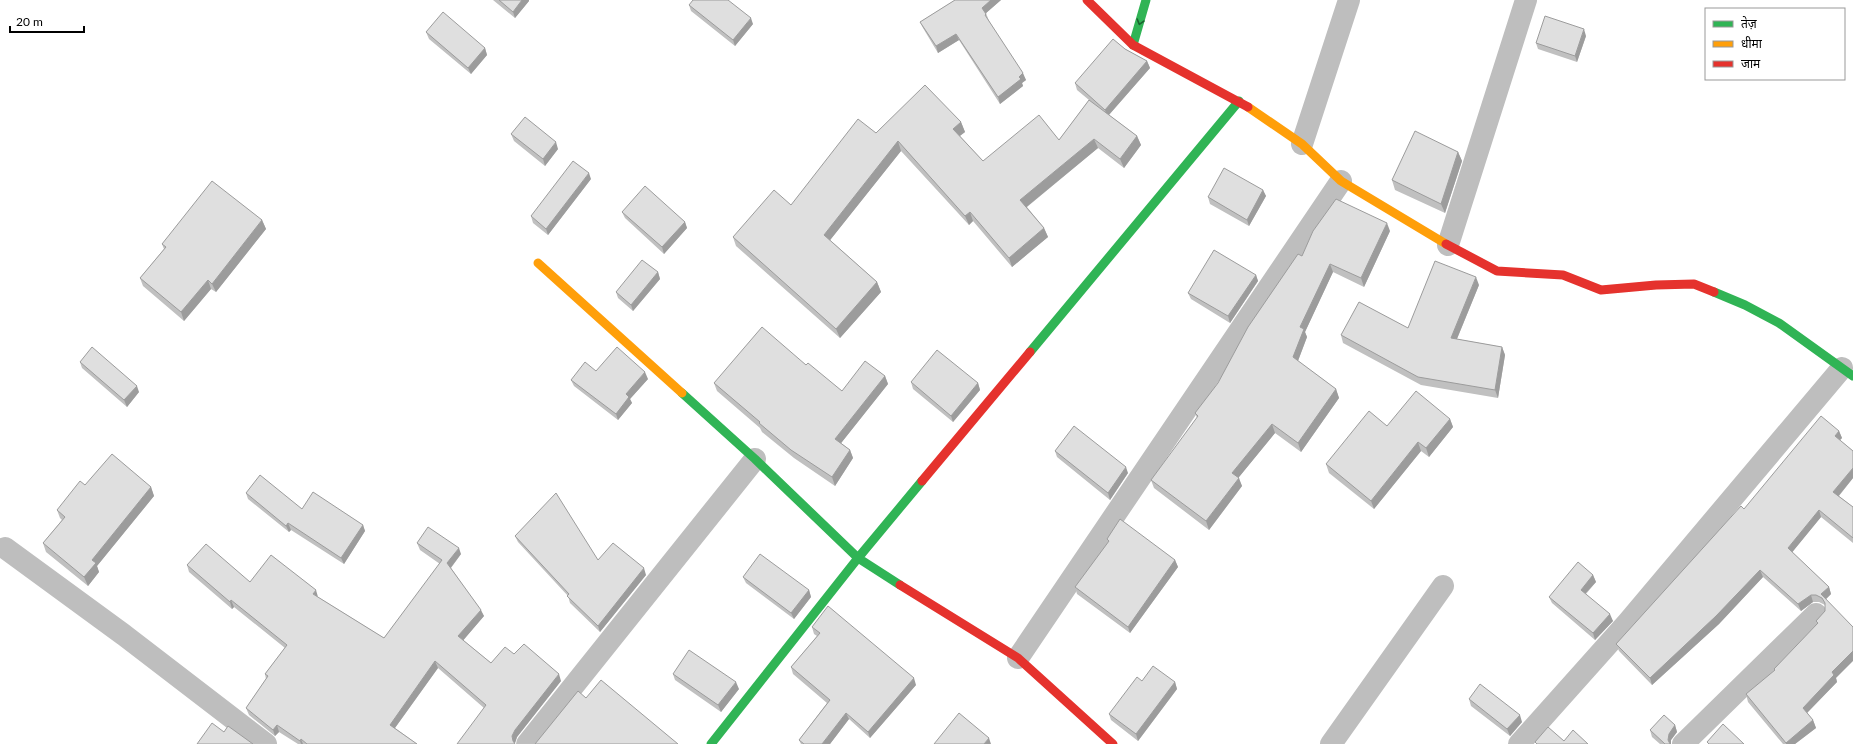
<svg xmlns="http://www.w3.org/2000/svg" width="1853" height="744" viewBox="0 0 1853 744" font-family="Lato,'Noto Sans Devanagari',sans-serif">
	<rect width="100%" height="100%" fill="#fff"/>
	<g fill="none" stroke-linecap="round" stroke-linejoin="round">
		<path stroke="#bebebe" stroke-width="22" d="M1302 144 1349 0
			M1448 245 1526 0
			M5 548 124 635 266 744
			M1018 658 1341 181
			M527 744 755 459
			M1331 744 1443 586
			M1519 744 1628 622 1842 368
			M1683 744 1816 614"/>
		<path stroke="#30b455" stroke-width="9" d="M1133 45 1146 0
			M1714 292 1745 305 1779 323 1853 376
			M1030 352 1239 101
			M682 393 755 459 858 558 900 585
			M711 744 858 558 922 481"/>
		<path stroke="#ff9f0a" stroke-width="9" d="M1248 107 1302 144 1341 181 1446 244
			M538 263 682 393"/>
		<path stroke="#e5322d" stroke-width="9" d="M1087 0 1133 45 1248 107
			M1446 244 1497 271 1563 275 1601 290 1656 285 1694 284 1714 292
			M922 481 1030 352
			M900 585 1018 658 1113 744"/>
	</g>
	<path fill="#c0c0c0" d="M493 0H529V1L515 18Z
		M955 0H1001L986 13 989 21 1026 80 1022 83 1023 86 1000 104 959 40 938 53 923 28 920 22Z
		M689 5 753 24 735 46 691 11Z
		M426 32 485 48 487 55 471 74 429 39Z
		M1586 36 1577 62 1538 49 1536 43Z
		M1125 49 1147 61 1150 68 1109 115 1137 136 1141 145 1124 168 1098 148 1027 207 1044 228 1048 237 1012 267 973 221 969 225 901 151 830 240 877 282 881 292 840 338 736 246 733 237 791 205 876 133 961 122 965 132 960 136 983 161 1059 140 1089 100 1077 90 1075 83Z
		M511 134 558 149 545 166 514 141Z
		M1458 152 1462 161 1445 213 1395 190 1392 180Z
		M591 179 548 235 533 223 531 216Z
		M1263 190 1266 196 1249 226 1210 204 1208 197Z
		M622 212 685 222 687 228 664 254 625 218Z
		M262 220 266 229 216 292 211 289 184 321 143 286 140 278 164 249 162 244Z
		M1390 231 1364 287 1333 272 1305 332 1307 337 1298 361 1336 389 1339 398 1301 452 1275 433 1238 478 1242 486 1209 530 1154 488 1151 480 1197 418 1195 413 1218 383 1302 256Z
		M658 272 660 279 633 311 618 298 616 292Z
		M1256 275 1258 281 1230 323 1191 299 1188 293Z
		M1479 285 1457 339 1502 347 1505 355 1498 398 1421 385 1343 343 1341 335 1408 328Z
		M80 362 139 392 127 407 82 368Z
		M806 365 842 391 885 376 888 384 841 443 850 450 853 458 835 486 794 458 762 432 760 428 717 391 714 383Z
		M596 371 648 379 630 399 632 403 618 420 574 386 571 380Z
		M911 382 978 383 980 390 953 422 913 389Z
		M1450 419 1453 427 1429 457 1421 451 1374 509 1329 473 1326 464 1387 426Z
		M1839 431 1842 438 1840 440 1853 451V478L1839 496 1853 507V543L1821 517 1792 552 1829 587 1831 594 1826 599 1836 678 1837 682 1807 713 1813 720 1816 728 1795 744H1783L1748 702 1746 694 1774 670V669L1817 624 1816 621 1825 611V605L1819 602H1813L1801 611 1763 577 1719 624 1652 685 1619 651 1616 644 1744 509Z
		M1055 451 1128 473 1110 500 1057 457Z
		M85 485 151 487 154 496 97 566 99 572 88 586 46 552 43 543 62 520 60 518 57 510Z
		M246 493 302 509 363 525 365 531 344 564 291 530 289 532 248 499Z
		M515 536 646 575 600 632 570 603 568 596 518 542Z
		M1107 539 1175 560 1178 567 1130 633 1077 594 1075 587 1108 543Z
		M417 543 461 554 451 568 484 616 463 640 491 663 514 654 561 681 517 737 515 743 484 708 438 668 395 728 417 744H298L279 732 275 736 249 715 246 708 266 679 265 674 285 648 234 607 232 609 189 572 187 565 250 582 318 597 384 638 440 564 420 550Z
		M1593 575 1596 582 1586 594 1613 621 1595 640 1552 603 1549 597Z
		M743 577 809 590 811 597 794 619 746 583Z
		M812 627 916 685 870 738 849 719 830 744H801L799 740 827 703 793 674 791 667 817 636 814 634Z
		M673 674 739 689 721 712 675 680Z
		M1142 681 1175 682 1177 689 1138 741 1111 720 1109 714Z
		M1469 699 1522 722 1510 736 1471 706Z
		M1675 725 1677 732 1671 740V744H1660L1652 737 1650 730Z"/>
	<path fill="#9c9c9c" d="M522 0H529V1L515 18 513 12Z
		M991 0H1001L985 14 982 8Z
		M751 18 753 24 735 46 733 40Z
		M1584 29 1586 36 1577 62 1575 56Z
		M956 34 959 40 938 53 936 46Z
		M485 48 487 55 471 74 468 68Z
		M1147 61 1150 68 1107 117 1105 110Z
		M1023 73 1026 80 1022 83 1023 86 1000 104 998 97Z
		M961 122 965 132 957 138 953 129Z
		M1137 136 1141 145 1124 168 1120 159Z
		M1094 139 1098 148 1024 209 1020 200Z
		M898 141 901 151 827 244 824 235Z
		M556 142 558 149 545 166 543 159Z
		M1458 152 1462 161 1445 213 1441 204Z
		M589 173 591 179 548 235 546 229Z
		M1263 190 1266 196 1249 226 1247 220Z
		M970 212 973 221 969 225 965 216Z
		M262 220 266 229 216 292 212 284Z
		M685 222 687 228 664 254 662 247Z
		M1387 223 1390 231 1364 287 1361 278Z
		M1044 228 1048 237 1012 267 1009 258Z
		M1330 264 1333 272 1305 332 1307 337 1296 366 1293 357 1300 327Z
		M658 272 660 279 633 311 631 305Z
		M1256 275 1258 281 1230 323 1228 316Z
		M1476 277 1479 285 1454 346 1451 338Z
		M208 280 211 289 184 321 181 312Z
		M877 282 881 292 840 338 836 329Z
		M1502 347 1505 355 1498 398 1495 390Z
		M645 372 648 379 630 399 632 403 618 420 616 414 626 394Z
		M885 376 888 384 838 447 835 439Z
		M978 383 980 390 953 422 951 416Z
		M137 386 139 392 127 407 124 400Z
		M1336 389 1339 398 1301 452 1298 443Z
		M1450 419 1453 427 1429 457 1426 448Z
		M1272 424 1275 433 1235 482 1232 473Z
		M1839 431 1842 438 1837 443 1835 436Z
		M1418 442 1421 451 1374 509 1371 501Z
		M850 450 853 458 835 486 832 477Z
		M1126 467 1128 473 1110 500 1108 493Z
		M1853 468V478L1836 499 1833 492Z
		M1239 478 1242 486 1209 530 1206 521Z
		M151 487 154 496 97 566 99 572 88 586 84 577 92 560Z
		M1819 510 1821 517 1790 555 1788 548Z
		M288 523 291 530 289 532 286 526Z
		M363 525 365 531 344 564 341 558Z
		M459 548 461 554 449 570 447 563Z
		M1175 560 1178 567 1130 633 1128 627Z
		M644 568 646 575 600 632 598 626Z
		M1760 570 1763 577 1719 624 1652 685 1650 678Z
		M1593 575 1596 582 1583 596 1581 590Z
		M1829 587 1831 594 1824 601 1821 594Z
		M316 590 318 597 313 594Z
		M809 590 811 597 794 619 791 613Z
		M1811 595 1813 602 1801 611 1798 604Z
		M231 600 234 607 232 609 230 602Z
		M481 610 484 616 461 643 458 636Z
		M1610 614 1613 621 1595 640 1593 633Z
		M1853 651V661L1836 678 1837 682 1805 715 1803 708 1832 672Z
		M435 661 438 668 392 732 390 725Z
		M559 674 561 681 517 737 515 743V744L513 741 512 736 515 730Z
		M914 678 916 685 870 738 868 732Z
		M736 682 739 689 721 712 718 705Z
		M1175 682 1177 689 1138 741 1136 734Z
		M846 713 849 719 830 744H822Z
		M1520 715 1522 722 1510 736 1507 729Z
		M1813 720 1816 728 1795 744H1786V743Z
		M277 725 279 732 275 736 273 730Z
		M1675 725 1677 732 1671 740V744H1670L1668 740 1669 734Z
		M989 738 991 744H984Z
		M301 739 303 744H301L300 741Z"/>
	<path fill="#dfdfdf" stroke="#9c9c9c" d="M499 0H522L513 12Z
		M693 0H728L751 18 733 40 689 5Z
		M955 0H991L982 8 986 14 985 15 1023 73 1019 77 1021 79 998 97 956 34 936 46 920 22Z
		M443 12 485 48 468 68 426 32Z
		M1545 16 1584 29 1575 56 1536 43Z
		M1113 39 1125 49 1147 61 1105 110 1075 83Z
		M925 85 961 122 953 129 983 161 1039 115 1059 140 1089 100 1137 136 1120 159 1094 139 1020 200 1044 228 1009 258 970 212 965 216 898 141 824 235 877 282 836 329 733 237 774 190 791 205 858 119 876 133Z
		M525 117 556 142 543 159 511 134Z
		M1415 131 1458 152 1441 204 1392 180Z
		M573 161 589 173 546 229 531 216Z
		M1224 168 1263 190 1247 220 1208 197Z
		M212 181 262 220 212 284 208 280 181 312 140 278 166 247 162 244Z
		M645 186 685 222 662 247 622 212Z
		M1336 199 1387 223 1361 278 1330 264 1300 327 1304 329 1293 357 1336 389 1298 443 1272 424 1232 473 1239 478 1206 521 1151 480 1198 416 1195 413 1218 383 1248 327 1298 254 1302 256 1313 231Z
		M1214 250 1256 275 1228 316 1188 293Z
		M642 260 658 272 631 305 616 292Z
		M1435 261 1476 277 1451 338 1502 347 1495 390 1418 377 1341 335 1359 302 1408 328Z
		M762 327 806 365 808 363 842 391 865 361 885 376 835 439 850 450 832 477 791 450 759 423 760 422 714 383Z
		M92 347 137 386 124 400 80 362Z
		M617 347 645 372 626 394 629 397 616 414 571 380 585 362 596 371Z
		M937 350 978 383 951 416 911 382Z
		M1416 391 1450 419 1426 448 1418 442 1371 501 1326 464 1369 411 1387 426Z
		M1821 416 1839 431 1835 436 1853 451V468L1833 492 1853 507V538L1819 510 1788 548 1829 587 1821 594 1853 627V651L1832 672 1834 675 1803 708 1813 720 1786 743 1746 694 1775 670 1774 669 1818 623 1816 621 1825 611V603L1822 598 1816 595H1811L1798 604 1760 570 1716 616 1650 678 1616 644 1741 506 1744 509Z
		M1074 426 1126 467 1108 493 1055 451Z
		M112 454 151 487 92 560 96 563 84 577 43 543 65 517 57 510 80 481 85 485Z
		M260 475 302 509 313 492 363 525 341 558 288 523 286 526 246 493Z
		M556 493 598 560 613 543 644 568 598 626 567 596 569 594 515 536Z
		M1120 519 1175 560 1128 627 1075 587 1109 541 1107 539Z
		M428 527 459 548 447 563 481 610 458 636 491 663 505 647 514 654 524 644 559 674 515 730 512 736 513 741 515 744H457L486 705 435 661 390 725 417 744H307L301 739 300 741 277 725 273 730 246 708 268 676 265 674 287 645 231 600 230 602 187 565 206 544 250 582 271 555 316 590 313 594 384 638 442 560 417 543Z
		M760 554 809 590 791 613 743 577Z
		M1578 562 1593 575 1581 590 1610 614 1593 633 1549 597Z
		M828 606 914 678 868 732 846 713 822 744H804L799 740 830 700 791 667 820 633 812 627Z
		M689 650 736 682 718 705 673 674Z
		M1153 666 1175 682 1136 734 1109 714 1137 677 1142 681Z
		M601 680 678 744H535L578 691 586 698Z
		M1480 684 1520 715 1507 729 1469 699Z
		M959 713 989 738 984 744H934Z
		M1664 715 1675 725 1669 734 1668 740 1670 744H1665L1650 730Z
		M212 723 224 732 228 726 253 744H197Z
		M1723 724 1744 744H1709L1707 742Z
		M1548 727 1564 741 1573 730 1588 744H1537L1535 742Z"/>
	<defs><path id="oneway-chevron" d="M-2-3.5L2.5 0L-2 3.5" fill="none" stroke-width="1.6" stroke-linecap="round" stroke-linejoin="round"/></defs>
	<use stroke="#1a632f" href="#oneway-chevron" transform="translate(1140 22) rotate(106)"/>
	<rect x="1705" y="8" width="140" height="72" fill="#ffffff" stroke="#999999"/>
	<rect x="1713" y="21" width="20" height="6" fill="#30b455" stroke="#999999"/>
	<text x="1741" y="28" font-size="12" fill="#000000">तेज़</text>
	<rect x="1713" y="41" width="20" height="6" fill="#ff9f0a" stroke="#999999"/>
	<text x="1741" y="48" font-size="12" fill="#000000">धीमा</text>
	<rect x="1713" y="61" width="20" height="6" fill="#e5322d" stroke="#999999"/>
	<text x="1741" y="68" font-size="12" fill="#000000">जाम</text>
	<path d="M10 26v6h74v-6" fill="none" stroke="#000000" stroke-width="2"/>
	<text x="16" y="26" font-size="12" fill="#000000" stroke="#ffffff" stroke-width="3" paint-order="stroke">20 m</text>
</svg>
